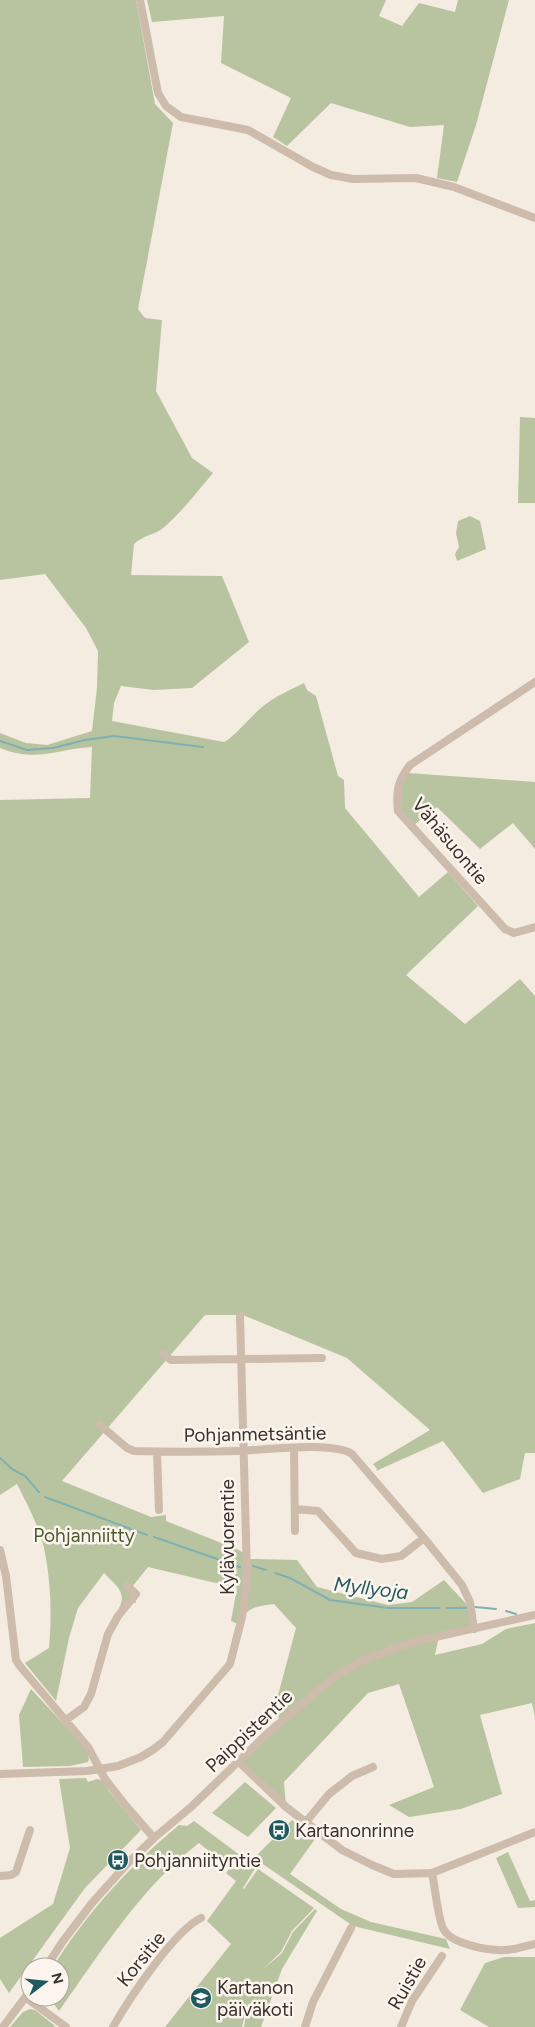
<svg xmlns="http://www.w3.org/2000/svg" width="535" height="2027" viewBox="0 0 535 2027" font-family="Figtree,sans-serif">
	<rect width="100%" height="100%" fill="#f4ebe1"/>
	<path fill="#b8c4a0" d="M0 0H136L155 104 173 123 138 309 145 318 162 320 156 391 192 458 213 473C197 492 181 513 162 529 153 535 142 536 134 544L131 575 222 576 249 642 192 688 154 690 121 686 114 703 112 721 224 742C233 738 252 715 262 707 274 697 290 690 304 683L307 690 316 696 338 776 344 780 345 808 419 897 448 872 478 906 406 975 465 1024 520 979 535 996V1453H525L520 1479 483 1493 443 1441 376 1471 377 1469 373 1464 430 1430 347 1358 243 1315H205L62 1481 151 1517 166 1515V1521L239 1550 251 1559 297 1560 317 1587 388 1605 412 1602 444 1580 473 1611 474 1629 439 1636 435 1655 482 1644 506 1629 535 1623V1718L532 1703 480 1715 502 1794 461 1809 409 1817 389 1805 434 1787 399 1684 368 1693 284 1782 286 1807 239 1762 283 1720 273 1714 296 1628 274 1604C258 1606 244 1607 240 1625L231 1621 237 1588 148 1567 132 1587 136 1603H133L128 1608H119C128 1592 114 1584 104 1573L78 1608 69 1638 56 1701 25 1663 49 1648C52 1615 51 1581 44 1548 39 1526 27 1504 17 1484L0 1495V800L90 798 92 747C56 749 37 763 0 748V733L26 743 47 745 92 731 97 688 98 651 86 628 45 574 0 580Z
		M147 0H386L379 16 402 26 419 3 455 12 458 0H509L476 125 457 182 437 178 444 125 410 127 331 103 287 146 273 137 291 98 221 63 224 16 152 22Z
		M520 417 535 418V503H518Z
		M470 516 480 521 486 549 457 561 455 554 459 547 456 533 458 521Z
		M408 773 535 782V849L513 823 480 849 437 807 414 825C394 804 395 799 408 773Z
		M31 1689 86 1748 89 1759 88 1762 70 1766 23 1767 19 1715Z
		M86 1778 88 1782 97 1779 104 1781 108 1790 141 1830 85 1888 9 1993 0 1979V1938L53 1904 70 1848 59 1779Z
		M245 1782 276 1808 248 1837 212 1813Z
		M292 1820 315 1839 290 1874 341 1909 371 1922 446 1939 450 1949 353 1926 254 1858Z
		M194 1821 256 1867 243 1888 244 1889 258 1869 314 1908 292 1931 281 1952 262 1970 282 1953 293 1932 315 1909 317 1911 282 1969 261 2027H244L248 2003 242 2027H165L231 1944 207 1921 236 1881 226 1873 230 1868 199 1843C141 1887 101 1952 59 2011L49 1997H60V1967H53C87 1912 130 1866 179 1825L187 1826Z
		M508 1852 530 1901 535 1900V1907L518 1908 496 1858Z
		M504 1957H535V2027H489L460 2010 485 1963Z
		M30 2009 35 2010 55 2026 54 2027H10L23 2012Z"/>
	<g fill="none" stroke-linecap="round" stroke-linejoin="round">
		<path stroke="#7fb0b2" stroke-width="2" d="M0 741 27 750 53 748 85 740 114 736 203 747
			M0 1458 12 1469 25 1476 39 1492
			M45 1497 147 1535
			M154 1537 240 1567
			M253 1566 266 1570
			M275 1573 290 1578 330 1600 388 1608H439
			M475 1607 496 1609
			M447 1608H467
			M506 1611 516 1614"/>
		<path stroke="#cdbbac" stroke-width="8" d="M140 0 158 93 166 106 181 117 248 130 313 167 331 175 353 179 416 178 454 187 535 218
			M535 682 410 765C397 782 396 791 398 811L505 929 514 933 535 927
			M163 1354 171 1360 322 1358
			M100 1425 127 1448 134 1451C168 1452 203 1452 238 1451 264 1450 332 1441 352 1454L424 1538 462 1585 470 1602 474 1629
			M294 1448 295 1531
			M157 1452 159 1510
			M295 1509 318 1511 356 1553 382 1559 401 1556 424 1538
			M0 1550 6 1576 16 1660 19 1665 88 1747 105 1779 126 1806 154 1838
			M66 1720 84 1707 91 1694 108 1634 118 1616 136 1594 127 1586
			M239 1762 286 1807 342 1850 372 1865 394 1874 432 1873 535 1832
			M0 1774 87 1771 118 1766 141 1757 154 1749 163 1742 230 1664 242 1617 247 1576 240 1316
			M305 1823 329 1794 352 1776 373 1767
			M432 1873C435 1886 438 1921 444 1930 452 1944 489 1951 505 1950 515 1950 525 1946 535 1944
			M0 1876 11 1875 16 1872 30 1830
			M46 1967 63 1941 92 1903 127 1864 154 1838 191 1807 270 1731 334 1677 361 1661 398 1647 426 1639 535 1615
			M25 1997 66 2027
			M3 2027 30 1991
			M113 2027C129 1999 174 1931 201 1918
			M305 2027 313 2002 351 1928
			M401 2027 412 2001 442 1956"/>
	</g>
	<defs>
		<g id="bus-disc" transform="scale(1.125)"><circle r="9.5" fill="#1f5a5e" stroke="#fbf5ee"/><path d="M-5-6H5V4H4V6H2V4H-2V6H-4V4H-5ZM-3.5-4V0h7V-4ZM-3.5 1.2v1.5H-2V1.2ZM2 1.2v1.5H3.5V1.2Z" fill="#fff"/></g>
		<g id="school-disc" transform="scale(1.125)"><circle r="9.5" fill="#1f5a5e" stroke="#fbf5ee"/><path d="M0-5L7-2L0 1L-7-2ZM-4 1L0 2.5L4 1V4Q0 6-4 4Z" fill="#fff"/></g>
	</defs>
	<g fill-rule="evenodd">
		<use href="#bus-disc" x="279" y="1830"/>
		<use href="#bus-disc" x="118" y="1860"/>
		<use href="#school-disc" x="201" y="1998"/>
	</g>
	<g text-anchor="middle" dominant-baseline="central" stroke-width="5" stroke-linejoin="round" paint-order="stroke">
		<g font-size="19" fill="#3b302b" stroke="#fbf5ee">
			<text transform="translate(450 841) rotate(50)">Vähäsuontie</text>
			<text transform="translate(255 1434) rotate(-1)">Pohjanmetsäntie</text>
			<text transform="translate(227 1537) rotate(-90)">Kylävuorentie</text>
			<text transform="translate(249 1731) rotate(-43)">Paippistentie</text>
			<text transform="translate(141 1959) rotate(-51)">Korsitie</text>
			<text transform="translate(407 1983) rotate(-60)">Ruistie</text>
		</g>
		<g font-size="19" fill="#4a5a2e" stroke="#fbf5ee">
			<text x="84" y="1535">Pohjanniitty</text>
		</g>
		<g font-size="19" fill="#3b302b" stroke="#fbf5ee" text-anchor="start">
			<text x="295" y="1830">Kartanonrinne</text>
			<text x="134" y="1860">Pohjanniityntie</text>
			<text x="217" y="1987">Kartanon<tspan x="217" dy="22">päiväkoti</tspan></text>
		</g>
		<g font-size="20" font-style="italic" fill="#1f5a5e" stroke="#fbf5ee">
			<text transform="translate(371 1588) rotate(7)">Myllyoja</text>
		</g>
	</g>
	<g transform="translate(45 1982) rotate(74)"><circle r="24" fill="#fbf5ee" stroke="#aea6a0"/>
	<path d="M0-4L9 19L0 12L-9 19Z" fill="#1f5a5e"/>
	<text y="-8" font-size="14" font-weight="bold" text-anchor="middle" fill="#3b302b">N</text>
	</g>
</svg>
